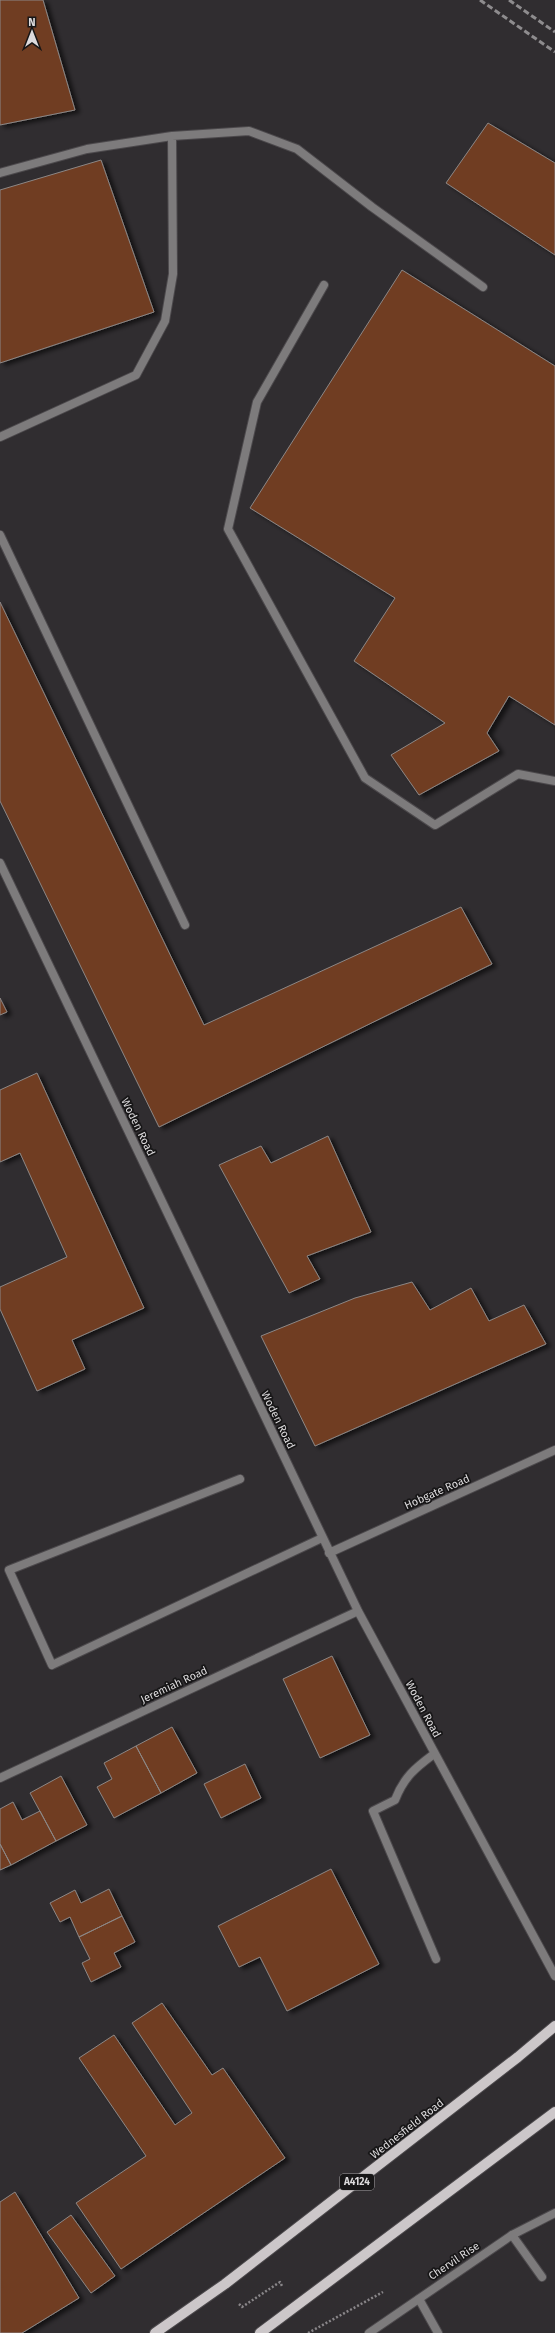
<svg xmlns="http://www.w3.org/2000/svg" width="555" height="2333" viewBox="0 0 555 2333" font-family="'Fira Sans',sans-serif">
	<defs>
		<filter id="shadow"><feDropShadow dx="4.5" dy="2.5" stdDeviation="2" flood-color="#0009"/></filter>
	</defs>
	<rect width="100%" height="100%" fill="#302d30"/>
	<path fill="#703c22" stroke="#8c8785" filter="url(#shadow)" d="M0 0H43L75 110 0 125Z
		M488 123 555 163V255L446 183Z
		M101 160 154 312 0 363V190Z
		M402 270 555 366V725L509 696 487 733 499 751 419 795 391 755 445 723 354 661 395 598 250 508Z
		M0 602 204 1025 461 907 492 964 159 1127 0 801Z
		M0 998 7 1012 0 1015Z
		M37 1073 144 1308 72 1340 85 1369 37 1391 0 1309V1287L67 1257 20 1153 0 1162V1090Z
		M328 1136 371 1232 307 1256 320 1279 289 1293 219 1165 261 1146 271 1163Z
		M412 1282 430 1310 471 1288 489 1321 524 1305 546 1344 315 1446 261 1336 355 1298Z
		M332 1656 370 1735 320 1758 283 1679Z
		M172 1727 197 1773 161 1793 136 1746Z
		M136 1746 161 1793 114 1818 97 1787 112 1779 104 1763Z
		M245 1764 261 1798 221 1818 204 1784Z
		M61 1776 87 1825 56 1841 30 1793Z
		M13 1802 22 1820 40 1811 56 1841 11 1865 0 1844V1809Z
		M0 1844 11 1865 0 1870Z
		M331 1869 379 1964 287 2011 260 1957 239 1967 218 1926Z
		M109 1889 122 1916 79 1937 70 1917 60 1922 50 1903 75 1890 81 1903Z
		M122 1916 135 1942 114 1953 121 1967 91 1982 82 1963 90 1959 79 1937Z
		M162 2003 212 2075 223 2068 285 2158 121 2269 76 2203 146 2156 79 2058 114 2035 175 2125 192 2113 132 2023Z
		M15 2192 79 2298 22 2333H0V2202Z
		M71 2215 115 2276 91 2293 47 2232Z"/>
	<g fill="none" stroke-linecap="round" stroke-linejoin="round">
		<g stroke="#4c494c" stroke-width="10">
			<path id="service" d="M172 136 249 131 297 149 372 207 483 287
				M0 173 87 149 172 136 173 274 165 321 136 375 0 437
				M324 285 257 402 228 529 365 778 435 825 518 774 555 781
				M0 535 185 925
				M240 1479 9 1570 52 1665 322 1538
				M434 1754C415 1768 404 1777 395 1800L373 1811 436 1959
				M512 2235 542 2277
				M419 2299 438 2333"/>
		</g>
		<g stroke="#4c494c" stroke-width="10">
			<path id="minor" d="M0 863 358 1611 555 1976
				M329 1553 555 1450
				M0 1778 358 1611
				M369 2333 512 2235 555 2213"/>
		</g>
		<g stroke="#4c494c" stroke-width="12">
			<path id="primary" d="M155 2333 225 2284 518 2057 555 2026
				M260 2333 555 2112"/>
		</g>
		<path stroke="#898689" stroke-width="2.5" stroke-dasharray="2 2" stroke-linecap="butt" d="M239 2304 242 2307 280 2282 282 2286
			M308 2333 383 2292"/>
		<use href="#service" stroke="#7d7b7c" stroke-width="8"/>
		<use href="#minor" stroke="#7d7b7c" stroke-width="8"/>
		<use href="#primary" stroke="#ccc7c9" stroke-width="10"/>
		<path stroke="#8e8c8e" stroke-width="3" stroke-dasharray="6 3" stroke-linecap="butt" d="M480 0 555 52
			M509 0 555 32"/>
	</g>
	<g text-anchor="middle" dominant-baseline="central" stroke-width="3.5" stroke-linejoin="round" paint-order="stroke">
		<rect fill="#171617" stroke="#a2a0a2" stroke-width="1" x="340" y="2174" width="34" height="16" rx="3"/>
		<g font-size="10" font-weight="bold" fill="#dddbdd">
			<text x="357" y="2182">A4124</text>
		</g>
		<g font-size="11" fill="#dddbdd" stroke="#171617">
			<text transform="translate(138 1127) rotate(64)">Woden Road</text>
			<text transform="translate(278 1420) rotate(64)">Woden Road</text>
			<text transform="translate(437 1492) rotate(-24)">Hobgate Road</text>
			<text transform="translate(174 1685) rotate(-25)">Jeremiah Road</text>
			<text transform="translate(423 1709) rotate(62)">Woden Road</text>
			<text transform="translate(407 2129) rotate(-38)">Wednesfield Road</text>
			<text transform="translate(454 2261) rotate(-34)">Chervil Rise</text>
		</g>
	</g>
	<g transform="translate(32 32)" stroke="#171617" stroke-width="3" paint-order="stroke">
	<path d="M0-3L7 15L0 10L-7 15Z" fill="#dddbdd"/>
	<text y="-6" font-size="11" font-weight="bold" text-anchor="middle" fill="#dddbdd">N</text>
	</g>
</svg>
